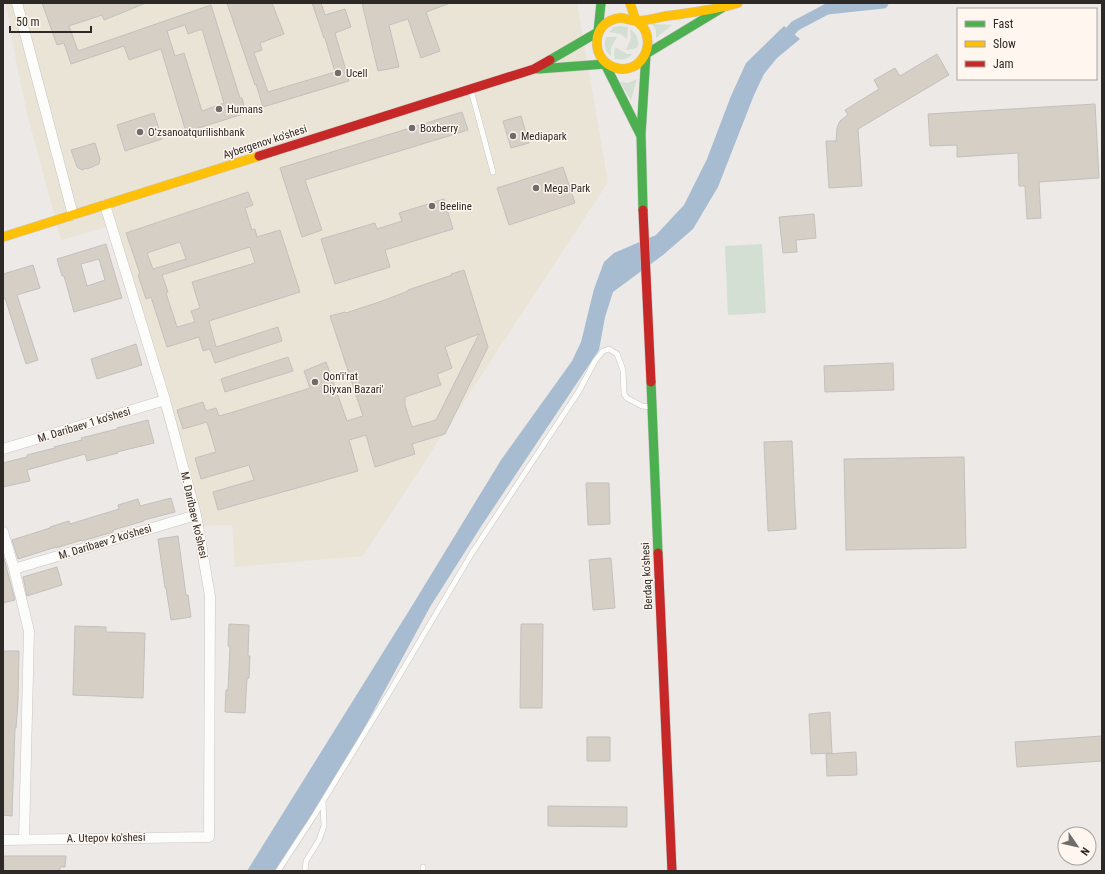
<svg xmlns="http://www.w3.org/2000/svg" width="1105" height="874" viewBox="0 0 1105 874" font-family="'Roboto Condensed',sans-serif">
	<rect width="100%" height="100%" fill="#ece9e6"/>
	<path fill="#eae4d7" d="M6 3H577L608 182 363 556 235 567 232 525 194 526 110 226 61 240 28 117 17 67Z"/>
	<path fill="#d3dfd2" d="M652 24 672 25 656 38V30Z
		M620 26 628 27 627 39 621 34 609 32 614 27Z
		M630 29C637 35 639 39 638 47L633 49 626 50 631 38Z
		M606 37H617L611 48V56C604 50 604 45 606 37Z
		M615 47 627 54H632C627 60 623 60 615 59L614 54Z
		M637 79 631 100 620 82 628 83Z
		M762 244 766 313 728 315 725 246Z"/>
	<path fill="#a7bbd1" d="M784 26 800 39 777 58 764 74 754 95 718 187 693 229 663 255 613 292 605 317 599 350 482 525 430 607 341 771 278 871H247L415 601 501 460 572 361 581 342 594 289 604 262 614 253 656 235 684 205 707 159 731 96 746 63Z"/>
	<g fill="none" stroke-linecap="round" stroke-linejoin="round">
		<path stroke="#a7bbd1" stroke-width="11" d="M781 42 795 26 827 9 883 3"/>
	</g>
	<path fill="#d5cfc6" stroke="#c3c0bd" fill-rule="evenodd" d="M42 3H146L104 20 102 15 69 26 78 51 211 5 240 98H242L246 113 186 132 161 49 129 60 124 46 71 64 64 43 57 45ZM185 25 188 34 202 29 224 103 202 111 184 53 175 56 167 31Z
		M227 3H272L284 34 260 43 262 50 254 53 268 92 335 72 325 38H324L312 3H321L325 15 345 9 351 27 335 33 349 81 263 107 256 84 255 85Z
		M362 3H448V4L426 12 440 51 421 58 408 19 389 25 399 67 378 71Z
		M937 54 949 75 858 129 862 186 829 188 826 141H836L837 128 840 121 848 115 845 110 879 89 874 80 895 68 900 76Z
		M1095 104 1099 178 1039 182 1041 218 1027 219 1025 186H1019L1018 153 957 157V145L930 146 928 114Z
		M462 112 468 130 305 180 322 230 302 237 280 168Z
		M154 113 162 139 125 151 117 125Z
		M521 116 529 143 511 148 503 121Z
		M95 143 100 159 99 164 87 169V168L82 170 77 167 71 150Z
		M563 167 575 203 509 225 497 188Z
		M248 192 253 205 245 208 252 230 255 229 257 237 280 230 300 292 209 321 216 347 278 327 282 341 215 363 210 349 203 351 199 337 167 347 151 297 146 299 138 275 140 274 126 233ZM180 242 186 259 153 269 147 253ZM250 247 255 263 192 282 200 308 191 311 195 322 177 327 166 293 168 292 162 275Z
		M444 199 453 229 385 250 390 267 335 284 321 239 375 223 377 229 402 221 399 213Z
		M814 214 816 238 796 240 797 252 783 253 779 217Z
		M106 244 122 298 74 312 64 276H62L57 259ZM99 259 105 280 87 286 81 264Z
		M33 265 40 288 17 295 38 360 26 364 5 298 3 299V274Z
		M464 270 488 347 445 434 412 444 415 454 375 467 366 435 349 440 358 471 218 510 213 492 254 480 249 465 201 479 195 458 216 452 207 422 183 429 177 410 203 402 206 411 216 408 219 416 230 413 310 388 304 371 326 362 347 421 363 416 330 316 345 312 346 313 385 300 408 291V290L452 275 451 274ZM479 334 436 420 412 427 405 405V397L441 385 437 374 452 368 445 347Z
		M136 344 142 365 97 379 91 359Z
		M288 357 293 371 225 392 221 379Z
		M893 363 894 390 825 392 824 366Z
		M148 420 154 443 117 452 118 453 87 461 85 454 27 470 30 481 3 487V463L27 457V455L55 448 54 447 82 440 81 438 117 429V428Z
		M792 441 796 529 768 531 764 442Z
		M964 457 966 548 846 550 844 459Z
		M586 483H609L610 524 588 525Z
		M171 498 175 512 144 520V521L113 530V532L82 541V540L56 548V547L18 559 12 540 50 528V527L69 521 70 524 119 509 118 505 138 499 140 506Z
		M178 536 186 595H188L191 617 171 620 166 588H165L158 539Z
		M3 555 15 600 3 603Z
		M611 558 615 608 593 610 589 560Z
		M57 567 62 585 27 596 23 577Z
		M229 624 249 625 248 656H250L249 678H247L245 713 225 712 226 690H228L230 646H228Z
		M521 624H543L542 708H520Z
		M75 626 106 627V632L145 633 143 698 73 695Z
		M3 651H19L18 701 16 728H15L12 816 3 815Z
		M830 712 832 753 811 754 809 714Z
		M1102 736V761L1017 767 1015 742Z
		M587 737H610V761H587Z
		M856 752 857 775 827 776 826 754Z
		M548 806 627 807V827L548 826Z
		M3 856H66L65 867H60V871H4Z"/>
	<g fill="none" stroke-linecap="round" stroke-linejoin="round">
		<g stroke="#c9c6c4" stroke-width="6">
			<path id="lane" d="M471 90 493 172
				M423 867V871
				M278 871 314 816 389 693 472 553 579 391 595 361 603 351 609 349 617 354 623 370 624 394 627 398 642 406 651 407
				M305 871 306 861 319 840 324 826 323 802"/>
		</g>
		<g stroke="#c9c6c4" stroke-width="11">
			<path id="street" d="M17 3 73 215
				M3 449 165 400
				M3 532 14 569 29 631 24 839
				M14 569 196 515
				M3 840 209 837 210 596 196 515 165 400 105 205"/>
		</g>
		<g stroke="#c9c6c4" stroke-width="10">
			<path id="fast" d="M550 60 598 32 601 3
				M538 69 605 64 640 134
				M643 210 641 134 646 54 722 8
				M651 382 658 553"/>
		</g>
		<g stroke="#c9c6c4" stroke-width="10">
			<path id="slow" d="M630 3 635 18C637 22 640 24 643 27 649 35 649 48 644 56 631 80 595 68 597 41 597 36 599 31 602 27 606 22 614 18 621 18 626 18 631 21 636 21 644 21 657 18 666 16 690 13 715 10 738 3
				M3 237 259 156"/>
		</g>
		<g stroke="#c9c6c4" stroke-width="10">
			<path id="jam" d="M259 156 534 69 550 60
				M643 210 651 382
				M658 553 672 871"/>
		</g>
		<use href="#lane" stroke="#fcfcfb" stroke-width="5"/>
		<use href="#street" stroke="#fcfcfb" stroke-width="10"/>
		<use href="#fast" stroke="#4caf50" stroke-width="9"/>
		<use href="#slow" stroke="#ffc107" stroke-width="9"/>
		<use href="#jam" stroke="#c62828" stroke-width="9"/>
	</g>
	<g fill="#6f6c69" stroke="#fef6ef" stroke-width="1.5">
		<circle cx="338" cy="73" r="4"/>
		<circle cx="219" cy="109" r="4"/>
		<circle cx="412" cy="128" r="4"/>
		<circle cx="140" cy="132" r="4"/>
		<circle cx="513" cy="136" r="4"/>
		<circle cx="536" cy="188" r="4"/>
		<circle cx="432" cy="206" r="4"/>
		<circle cx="315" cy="382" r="4"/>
	</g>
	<g text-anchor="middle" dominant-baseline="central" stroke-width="3" stroke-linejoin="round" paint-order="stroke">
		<g font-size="11" fill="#2c2926" stroke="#fef6ef" text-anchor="start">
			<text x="346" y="73">Ucell</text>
			<text x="227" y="109">Humans</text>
			<text x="420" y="128">Boxberry</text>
			<text x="148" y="132">Oʻzsanoatqurilishbank</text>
			<text x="521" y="136">Mediapark</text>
			<text x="544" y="188">Mega Park</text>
			<text x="440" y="206">Beeline</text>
			<text x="323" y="376">Qon'i'rat<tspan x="323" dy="13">Diyxan Bazari'</tspan></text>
		</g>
		<g font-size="11" fill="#2c2926" stroke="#fef6ef">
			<text transform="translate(265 142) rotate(-18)">Aybergenov ko'shesi</text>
			<text transform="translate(84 425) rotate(-17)">M. Daribaev 1 ko'shesi</text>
			<text transform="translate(194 515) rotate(77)">M. Daribaev ko'shesi</text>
			<text transform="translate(105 542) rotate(-17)">M. Daribaev 2 ko'shesi</text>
			<text transform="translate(647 576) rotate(-93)">Berdaq ko'shesi</text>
			<text transform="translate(106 838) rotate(-1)">A. Utepov ko'shesi</text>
		</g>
	</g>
	<rect width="1105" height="874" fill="none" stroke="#2c2926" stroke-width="8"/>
	<rect x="957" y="8" width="140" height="72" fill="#fef6ef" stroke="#aaa49f"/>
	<rect x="965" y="21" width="20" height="6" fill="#4caf50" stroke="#aaa49f"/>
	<text x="993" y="28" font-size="12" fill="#2c2926">Fast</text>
	<rect x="965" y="41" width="20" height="6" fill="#ffc107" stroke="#aaa49f"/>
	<text x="993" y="48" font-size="12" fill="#2c2926">Slow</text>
	<rect x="965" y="61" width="20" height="6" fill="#c62828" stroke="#aaa49f"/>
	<text x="993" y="68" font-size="12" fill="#2c2926">Jam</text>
	<g transform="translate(1077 846) rotate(124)"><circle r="19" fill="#fef6ef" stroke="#aaa49f"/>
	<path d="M0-3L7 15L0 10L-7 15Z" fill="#6f6c69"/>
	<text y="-6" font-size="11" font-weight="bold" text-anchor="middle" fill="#2c2926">N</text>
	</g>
	<path d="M10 26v6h81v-6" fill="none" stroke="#2c2926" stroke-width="2"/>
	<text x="16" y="26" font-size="12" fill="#2c2926" stroke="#fef6ef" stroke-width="3" paint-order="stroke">50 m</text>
</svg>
